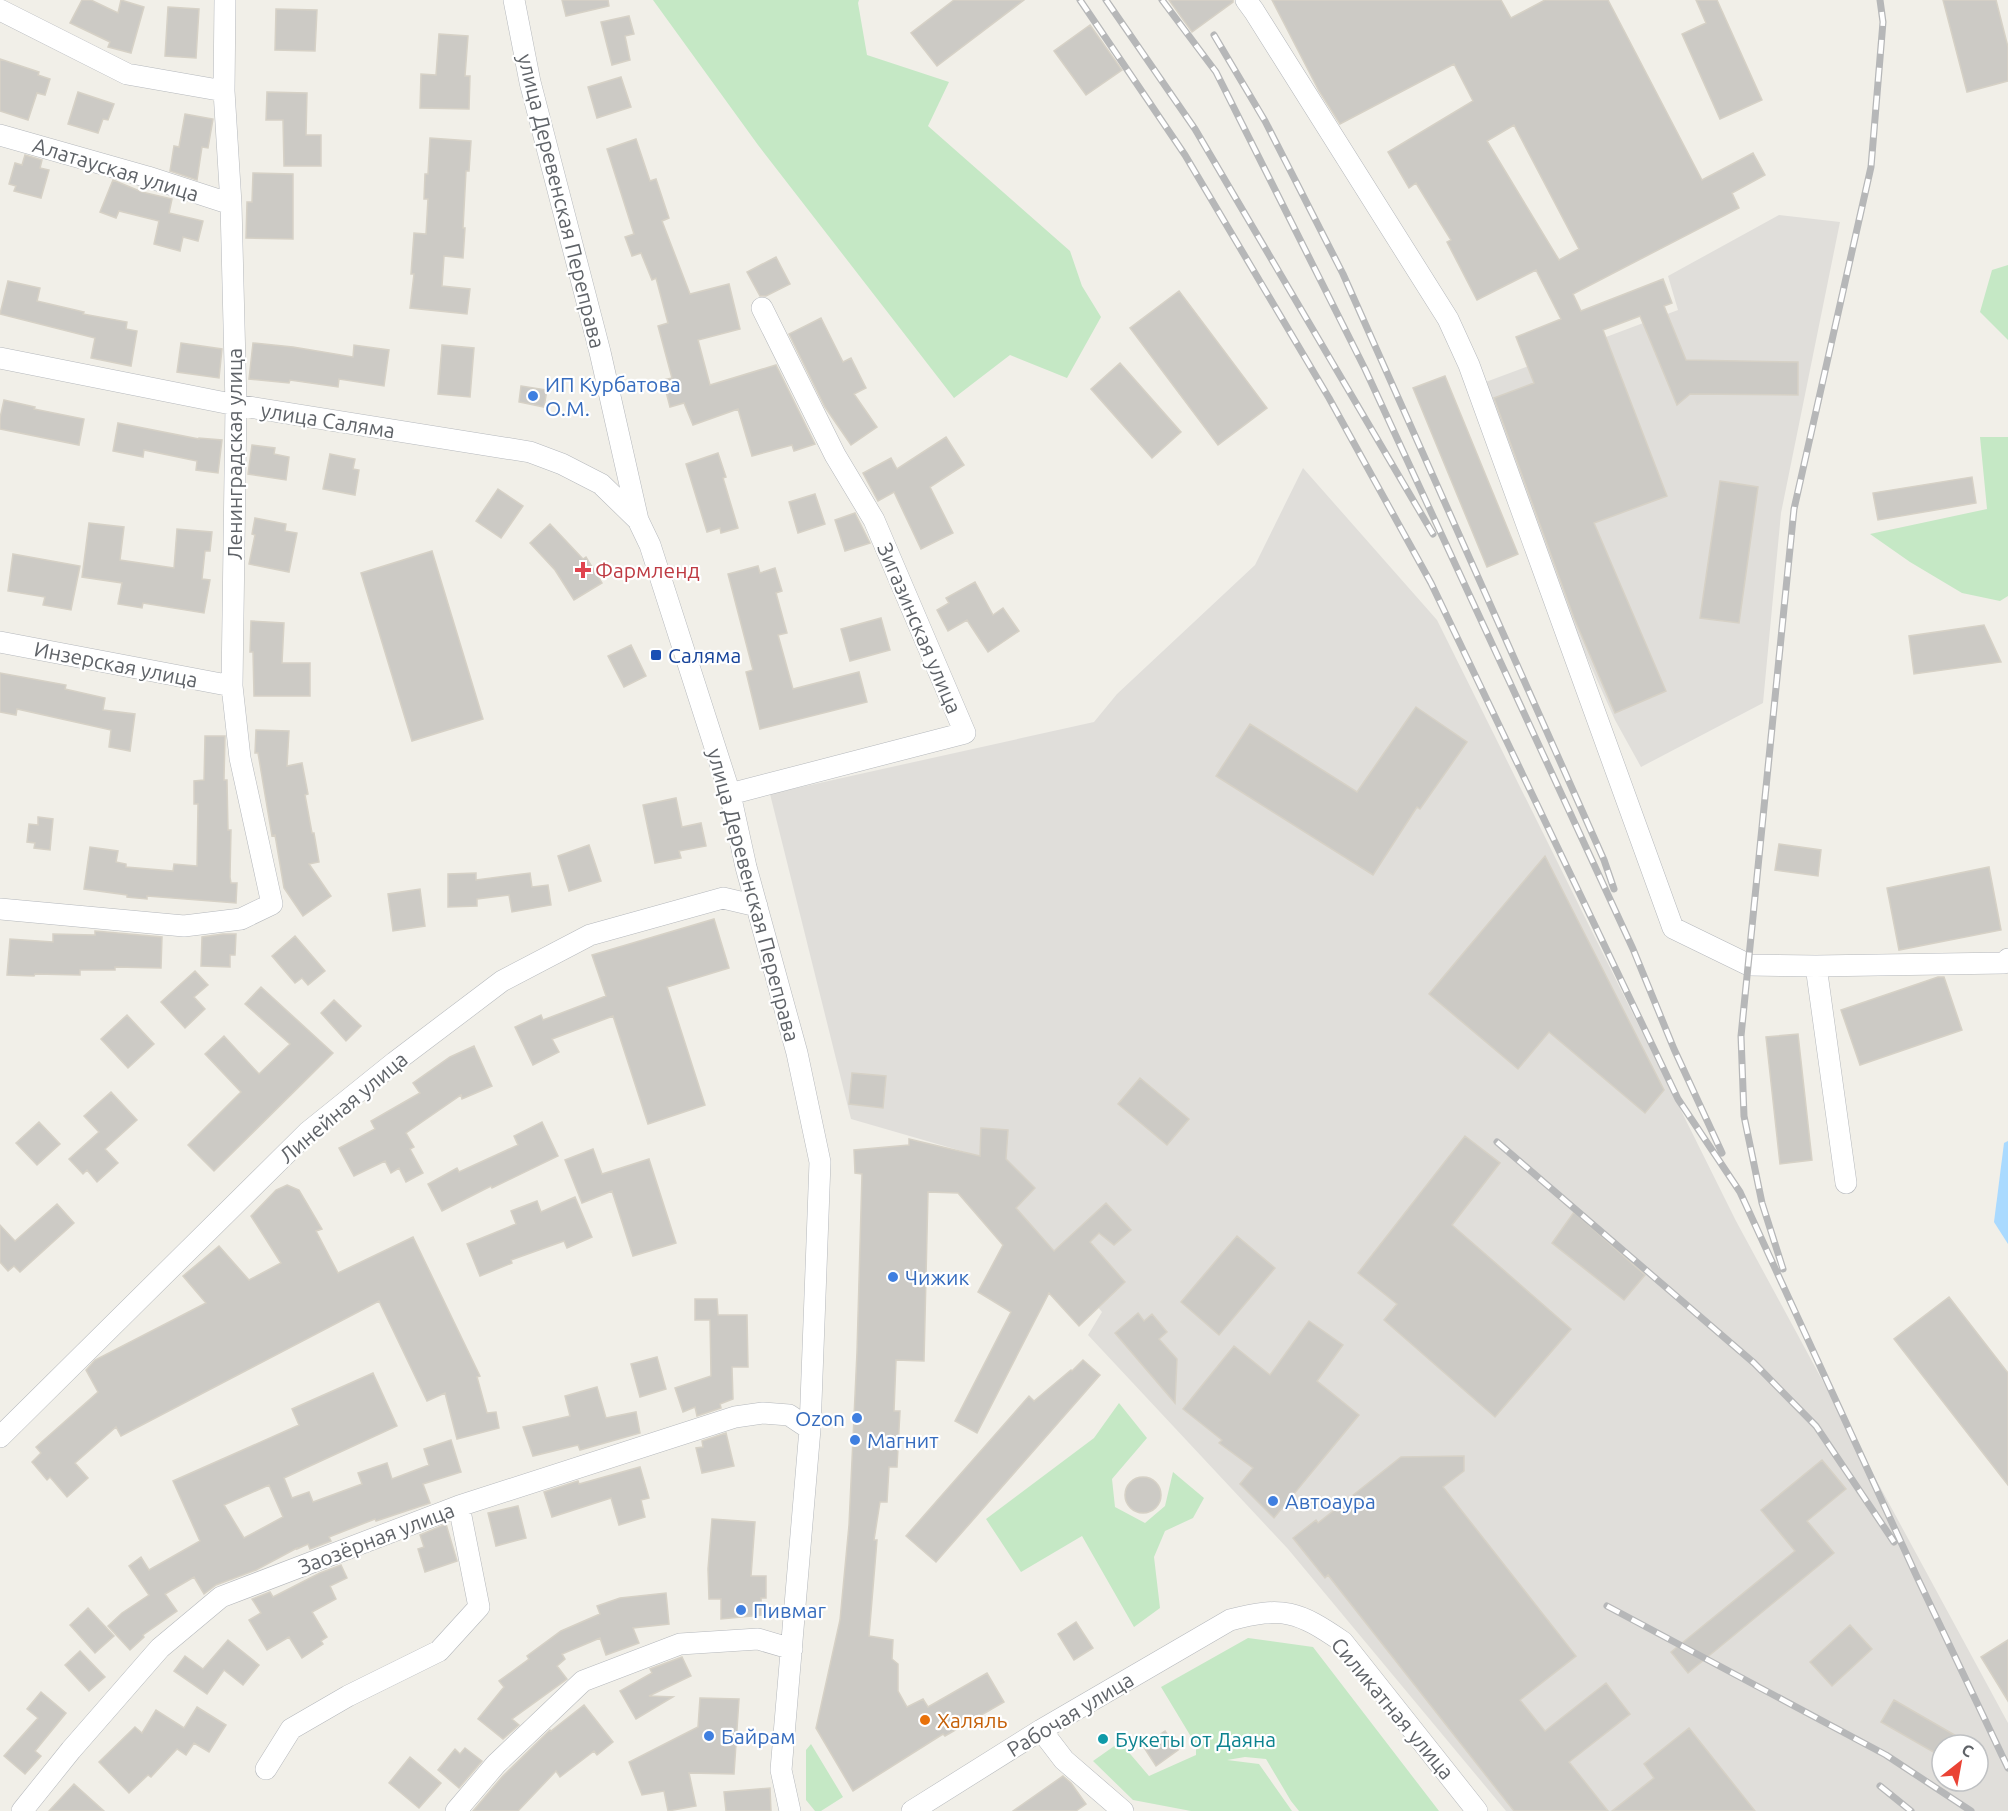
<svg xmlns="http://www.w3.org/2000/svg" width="2008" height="1811" viewBox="0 0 2008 1811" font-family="Ubuntu,sans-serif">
	<rect width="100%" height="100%" fill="#f1efe8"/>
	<path fill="#e0deda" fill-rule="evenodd" d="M1779 215 1840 222 1781 513 1763 703 1641 767 1615 720 1548 570 1483 383 1678 310 1668 276Z
		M1303 468 1437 620 1736 1221 2008 1723V1811H1506L1288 1549 1088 1335 1102 1312 965 1152 851 1119 770 794 1094 722 1117 694 1255 565ZM1942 1745H1978V1781H1942Z"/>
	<path fill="#c5e8c5" d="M653 0H859L858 3 867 55 949 82 928 126 1070 251 1082 286 1101 317 1067 378 1010 355 954 398 758 145Z
		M2008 265V340L1980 312 1992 270Z
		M1980 437H2008V596L2000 601 1962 593 1910 562 1870 534 1987 509Z
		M1119 1403 1147 1438 1112 1479 1115 1507 1145 1523 1165 1506 1173 1472 1204 1498 1193 1518 1165 1531 1154 1557 1160 1608 1134 1627 1082 1536 1021 1572 986 1519 1094 1438Z
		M1248 1638 1313 1647 1439 1811H1299L1291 1801 1266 1759 1245 1757 1227 1760 1259 1764 1292 1811H1191L1133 1800 1093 1761 1120 1742 1149 1776 1196 1755V1745L1161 1687Z
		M811 1744 843 1797 821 1811H815L806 1800V1750Z"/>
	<path fill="#aadaff" d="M2008 1141V1244L1994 1222 2004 1143Z"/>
	<path fill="#cccac5" stroke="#d6d1c6" stroke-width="1.5" fill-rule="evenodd" d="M82 0H91L118 13 121 0 144 7 131 53 108 47 110 42 70 23Z
		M562 0H608L609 6 566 16Z
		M954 0H1024L937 66 911 33Z
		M1169 0H1233V2L1192 32Z
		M1272 0H1501L1511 18 1545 0H1608L1702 180 1753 153 1765 175 1732 193 1739 208 1573 294 1581 311 1663 279 1672 303 1664 306 1686 360 1798 362V395L1690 394 1677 405 1640 316 1603 330 1667 496 1594 523 1666 691 1615 713 1574 618 1494 398 1534 383 1516 337 1561 319 1536 270 1477 300 1447 242 1451 240 1416 183 1409 188 1388 152 1473 101 1454 64 1340 124 1319 91ZM1514 125 1579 249 1559 260 1487 141Z
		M1696 0H1717L1762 100 1720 119 1682 34 1706 23Z
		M1943 0H1996L2008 47V81L1967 92Z
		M168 7 199 9 196 58 165 56Z
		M276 9 317 10 315 51 275 50Z
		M629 16 634 34 625 36 630 60 612 65 601 22Z
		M1090 25 1122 70 1086 95 1054 51Z
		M439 34 468 36 465 76H470L469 109 420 108 421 74 436 75Z
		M0 59 39 72 38 75 50 79 45 95 37 93 28 120 0 111Z
		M621 77 631 107 597 118 588 87Z
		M78 92 114 104 108 120 103 119 98 133 68 124Z
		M267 92 307 93 306 135H321V166H284L283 120H266Z
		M185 114 213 119 208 148 202 147 197 180 170 171 174 146 179 147Z
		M430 138 471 141 469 171H466L463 228H465L463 258 444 256 442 286 470 289 467 314 410 308 414 274H411L414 233 426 234 428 199H424L425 174H428Z
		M636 139 650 181 656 179 669 218 662 221 690 294 729 284 740 329 698 340 710 385 776 365 815 444 794 451 792 445 752 456 738 409 693 425 684 403 670 407 663 380 672 378 658 326 668 323 656 278 652 280 641 253 632 256 625 237 634 234 607 149Z
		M25 155 42 160 40 168 49 170 41 198 14 191 16 186 9 184 15 163 22 165Z
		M253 173 293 174V239L246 238 247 202H252Z
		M113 180 142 192 172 199 169 213 203 221 198 241 183 237 180 251 154 244 159 221 119 211 116 218 100 212Z
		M776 257 790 284 766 296H760L747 272Z
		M8 281 40 288 37 301 84 312 83 314 127 322 126 329 137 331 131 366 91 358 95 338 0 314Z
		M1179 291 1267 408 1218 445 1130 328Z
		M821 318 843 362 851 358 866 388 854 394 877 427 851 445 825 407 789 334Z
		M181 343 222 349 219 378 177 372Z
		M253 343 293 347 353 357 354 345 389 350 384 386 339 379 338 387 290 380 289 383 249 379Z
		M442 345 474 348 470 397 438 394Z
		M1120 363 1181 432 1152 458 1091 389Z
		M1445 376 1518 554 1487 567 1413 388Z
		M521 386 547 390 544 407 519 402Z
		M4 400 35 407 34 409 84 419 79 445 0 429V418Z
		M118 423 199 439V438L222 440 218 473 196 470 197 461 144 450 143 457 113 451Z
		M946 437 964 465 930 487 953 533 921 549 894 492 878 501 863 473 891 458 897 469Z
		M252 445 275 448 274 454 289 457 286 480 248 474Z
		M718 453 726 477 723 478 738 528 721 533 720 528 707 532 686 464Z
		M330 454 355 459 353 469 359 470 355 495 323 489Z
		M1972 477 1976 503 1878 520 1873 493Z
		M1720 481 1758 487 1739 623 1700 618Z
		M498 489 523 506 501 538 476 521Z
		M815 494 825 524 798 533 789 502Z
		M855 513 870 543 845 551 835 520Z
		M255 518 286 524 285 531 297 533 289 572 249 564 255 535 252 534Z
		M89 523 124 527 120 560 174 568 177 529 212 532 210 551H205L202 579 210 580 204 613 143 603 142 608 118 604 122 583 82 577Z
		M550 524 583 559 586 557 602 583 574 600 555 570 530 543Z
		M432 551 483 719 412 741 361 573Z
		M13 554 80 566 71 610 43 605 45 597 8 591Z
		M758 566 760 573 775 568 782 591 776 593 787 633 778 635 793 689 859 672 867 702 760 729 746 672 753 670 728 574Z
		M975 582 993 615 1003 608 1019 631 988 652 967 620 948 631 937 610 949 603 946 598Z
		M881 618 890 650 850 661 841 629Z
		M251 621 284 623 282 663H310V696H254L253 652H250Z
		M1984 625 2001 662 1914 674 1909 636Z
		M631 645 646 676 624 687 608 656Z
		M0 673 66 685 65 689 105 698 103 710 135 714 130 751 109 747 111 730 17 709 16 715 0 712Z
		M1416 707 1467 742 1420 809 1417 807 1373 875 1216 776 1250 724 1357 792Z
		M256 730 289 731 287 766 302 763 308 794 305 795 312 833H314L319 862 309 864 331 896 303 916 284 888 275 835 272 836 258 753H255Z
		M205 736H225L224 780H227L228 830H231L230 877 231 883H237L236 903 147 896V899L127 897V895L84 889 90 847 118 851 116 862 126 864V867L173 871 174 864 197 866 198 804H194V781L204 780Z
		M676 798 682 827 701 823 706 846 679 851 681 858 655 863 643 805Z
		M38 817 53 819 50 850 34 848 35 843 27 842 29 824 38 825Z
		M1779 844 1821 850 1818 876 1775 870Z
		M589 845 601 881 569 891 558 856Z
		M1545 856 1664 1090 1645 1113 1549 1032 1518 1069 1429 994Z
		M1989 867 2001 930 1899 950 1887 888Z
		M476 873V880L530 873 532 887 548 885 551 905 512 912 509 895 477 899V906L448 907V874Z
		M420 889 425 926 393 931 388 894Z
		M714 919 729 968 667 987 705 1105 648 1124 613 1016 552 1039 559 1052 533 1065 515 1027 541 1015 543 1020 606 996 592 955Z
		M95 931 162 937 161 968 115 967V970H80V975L35 974 34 976 7 975 10 939 53 942V934L95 935Z
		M223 934H236L235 955H230V967L201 966 202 937Z
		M295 936 325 971 308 985 302 978 295 983 272 956Z
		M195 971 208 985 194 997 205 1009 185 1028 161 1002Z
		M1938 977H1944L1962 1030 1860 1065 1841 1010Z
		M261 987 333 1053 214 1171 188 1145 241 1092 205 1054 224 1036 259 1074 290 1044 245 1004Z
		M334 1000 361 1026 346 1041 321 1013Z
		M127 1015 154 1044 128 1068 101 1039Z
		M1798 1034 1812 1160 1780 1164 1766 1037Z
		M474 1046 492 1086 462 1099 461 1095 406 1133 414 1147 410 1149 423 1173 406 1182 399 1168 391 1173 385 1161 354 1176 339 1148 375 1129 371 1121 420 1093 413 1083 450 1057Z
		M852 1073 886 1076 883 1108 849 1104Z
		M1140 1078 1189 1119 1167 1145 1118 1104Z
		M111 1092 137 1120 105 1149 118 1163 97 1182 87 1170 83 1174 69 1159 99 1132 84 1116Z
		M39 1122 60 1144 37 1165 16 1143Z
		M542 1122 558 1156 492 1188 491 1186 442 1211 428 1184 457 1168 459 1172 518 1145 514 1136Z
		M981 1128 1008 1130 1006 1159 1035 1188 1016 1208 1054 1251 1106 1203 1131 1230 1114 1245 1099 1233 1090 1242 1125 1282 1079 1326 1049 1293 977 1433 955 1421 1011 1312 978 1292 1003 1245 958 1193 928 1192 924 1361 896 1360 894 1411H900L897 1467H889L887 1502H880L874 1540H877L869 1636 893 1640 892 1659 898 1664V1691L907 1707 923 1699 928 1707 987 1673 1004 1702 945 1736 943 1734 853 1791 816 1728 840 1620 849 1525 857 1352 862 1174 855 1173 854 1150 909 1145V1139L980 1156Z
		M1465 1136 1500 1163 1452 1225 1571 1329 1495 1417 1384 1320 1397 1304 1358 1273Z
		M593 1149 602 1174 649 1159 676 1243 633 1256 612 1191 582 1203 565 1160Z
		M287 1185 299 1190 322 1229 316 1231 338 1273 413 1237 480 1376 477 1377 487 1413 496 1412 499 1428 457 1439 445 1393 427 1401 379 1301 121 1436 116 1427 75 1463 88 1478 67 1497 50 1477 47 1480 32 1462 41 1453 36 1447 98 1392 86 1370 95 1360 206 1303 183 1276 219 1246 249 1280 281 1263 251 1216 276 1190Z
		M575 1197 592 1237 567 1248 564 1241 511 1260 512 1263 480 1276 467 1244 516 1224 511 1211 537 1201 541 1212Z
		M57 1204 74 1223 20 1272 14 1266 8 1271 0 1262V1225L15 1241Z
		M1574 1212 1645 1275 1624 1300 1552 1243Z
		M1237 1236 1275 1268 1219 1335 1181 1302Z
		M1949 1297 2008 1373V1485L1894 1339Z
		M695 1299H717L718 1315H747L748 1367H732L733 1399 720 1404 721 1408 697 1416 695 1407 683 1412 675 1388 711 1376 710 1320H695Z
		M1138 1313 1144 1321 1152 1314 1167 1332 1159 1339 1177 1359 1175 1403 1115 1333Z
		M1309 1321 1343 1345 1317 1381 1359 1415 1274 1518 1240 1484 1253 1468 1219 1443 1222 1440 1183 1409 1234 1346 1270 1375Z
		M657 1357 666 1389 640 1397 631 1364Z
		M1083 1360 1100 1375 936 1562 906 1536 1029 1396 1034 1401 1071 1370 1072 1371Z
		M373 1373 397 1426 284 1478 292 1498 309 1492 313 1502 362 1484 358 1473 387 1463 392 1479 429 1465 424 1449 451 1440 461 1472 423 1484 430 1503 376 1521 375 1519 329 1537 331 1541 310 1549 308 1544 297 1549V1548L256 1570 216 1585 204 1594 194 1577 165 1594 177 1611 143 1635 144 1637 130 1650 108 1626 122 1613 149 1595 129 1566 141 1557 149 1570 200 1541 173 1481 299 1425 292 1409ZM269 1485 283 1517 244 1538 224 1505Z
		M597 1387 606 1418 636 1412 640 1433 580 1450 578 1445 533 1456 523 1427 570 1416 565 1396Z
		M726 1433 734 1466 702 1473 696 1448 703 1447 702 1441Z
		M1464 1456V1471L1443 1487 1576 1656 1520 1700 1545 1731 1606 1683 1630 1714 1569 1762 1608 1811H1514L1328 1575 1325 1578 1293 1538 1316 1520 1318 1523 1401 1457Z
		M1822 1460 1846 1489 1807 1521 1834 1553 1688 1673 1671 1652 1795 1551 1761 1510Z
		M640 1467 649 1498 641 1500 645 1517 619 1525 611 1498 552 1517 544 1492 578 1481 579 1484Z
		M1125 1495a18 18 0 1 1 36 0a18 18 0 1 1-36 0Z
		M518 1506 526 1538 496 1546 488 1513Z
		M712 1519 755 1522 751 1576H766V1598H761L762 1615 721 1619V1599H709L708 1569Z
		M446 1524 457 1561 425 1572 418 1549 424 1547 420 1535Z
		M341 1565 347 1578 330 1586 336 1599 312 1612 327 1637 321 1641 323 1644 302 1658 289 1637 267 1650 249 1620 261 1613 252 1599 270 1592 273 1597 320 1573Z
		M666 1593 669 1624 633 1628 639 1643 606 1655 600 1638 562 1654 565 1659 557 1666 567 1679 512 1719 519 1725 503 1739 478 1719 504 1687 499 1681 529 1659 527 1656 561 1631 600 1614 597 1606 620 1598Z
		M88 1608 114 1636 95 1653 70 1625Z
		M1076 1622 1093 1648 1074 1660 1058 1634Z
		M1850 1625 1872 1649 1832 1686 1810 1662Z
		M228 1640 259 1665 243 1685 224 1670 207 1694 174 1671 185 1656 203 1669Z
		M2008 1640V1701L1981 1657Z
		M80 1651 105 1677 89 1691 65 1665Z
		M682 1657 691 1676 649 1696 673 1697 636 1719 620 1691 652 1673 650 1669Z
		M41 1692 66 1713 35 1751 41 1756 25 1774 4 1756 38 1718 27 1709Z
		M700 1698 739 1699 734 1774 689 1773 696 1806 668 1811 664 1791 642 1795 629 1762 698 1727Z
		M1894 1700 1972 1745H1942V1757L1881 1722Z
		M584 1705 613 1742 597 1755 594 1751 560 1777 556 1771 518 1811H473L502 1777 550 1730 551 1731Z
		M197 1707 226 1725 209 1752 194 1743 186 1755 177 1749 151 1777 148 1775 129 1793 99 1762 135 1727 142 1733 156 1710 184 1728Z
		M1689 1728 1755 1811H1612L1654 1778 1644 1764Z
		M1165 1731 1178 1750 1156 1766 1143 1746Z
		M465 1748 482 1761 459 1788 438 1770 455 1749 460 1754Z
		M410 1757 441 1783 419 1808 389 1783Z
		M1063 1776 1071 1783 1086 1804 1076 1811H1013Z
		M74 1784 104 1811H49Z
		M770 1788 771 1811H726L724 1792Z"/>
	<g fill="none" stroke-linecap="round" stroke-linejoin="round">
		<g stroke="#b5b8bc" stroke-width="22">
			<path id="minor" d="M514 0 530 82 600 352 638 520 650 545 730 794 746 867 797 1053 820 1162 810 1429 781 1770 790 1811
				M1246 0 1254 11 1448 319 1469 365 1673 928 1749 965 1816 966 1846 1183
				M0 10 127 74 224 91
				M0 135 148 177 231 204
				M0 358 236 405 530 452 562 464 601 484 638 520
				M0 642 232 686
				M730 794 965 733 874 520 835 455 762 308
				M0 909 184 926 241 919 272 904 240 758 232 686 236 405 231 204 224 91 225 0
				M1816 966 2004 963 2008 959
				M0 1437 308 1132 395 1062 502 981 590 935 723 898 757 906
				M1041 1730 1064 1760 1123 1811
				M266 1769 291 1729 348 1696 439 1651 479 1607 459 1506
				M22 1811 71 1750 160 1648 221 1597 459 1506 735 1417 763 1413 789 1415 810 1429
				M456 1811 496 1764 583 1681 680 1644 758 1639 792 1649
				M912 1811 1041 1730 1230 1620C1283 1606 1298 1611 1343 1642L1477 1811"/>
		</g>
		<use href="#minor" stroke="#fff" stroke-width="21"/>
		<g stroke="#b6b7b8" stroke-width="7">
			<path id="rail" d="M1080 0 1185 155 1329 398 1431 583 1678 1099 1740 1192 1917 1577 2008 1768
				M1106 0 1195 129 1433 534
				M1162 0 1216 72 1365 369 1633 949 1674 1049 1722 1153
				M1214 35 1265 121 1343 274 1604 860 1614 889
				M1497 1142 1754 1363 1816 1426 1894 1542
				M1783 1269 1762 1203 1744 1116 1741 1036 1794 509 1871 167 1883 22 1880 0
				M1607 1606 1886 1755 1971 1811
				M1880 1786 1911 1811"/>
		</g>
		<use href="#rail" stroke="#fff" stroke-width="4.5" stroke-dasharray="14" stroke-linecap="butt"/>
	</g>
	<g fill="#3f7fe0" stroke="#fff" stroke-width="2">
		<circle cx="533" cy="396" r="6"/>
		<circle cx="893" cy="1277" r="6"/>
		<circle cx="857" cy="1418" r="6"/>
		<circle cx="855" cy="1440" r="6"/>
		<circle cx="1273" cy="1501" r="6"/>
		<circle cx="741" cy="1610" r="6"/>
		<circle cx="709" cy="1736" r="6"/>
	</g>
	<path fill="#e0444e" stroke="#fff" stroke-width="2" d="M580 561h6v6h6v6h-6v6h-6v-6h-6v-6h6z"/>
	<rect fill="#1a4fb4" stroke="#fff" stroke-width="2" x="650" y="649" width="12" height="12" rx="3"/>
	<circle fill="#e8710a" stroke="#fff" stroke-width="2" cx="925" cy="1720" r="6"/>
	<circle fill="#0f9aa8" stroke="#fff" stroke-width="2" cx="1103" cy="1739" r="6"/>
	<g text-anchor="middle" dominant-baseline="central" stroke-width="4.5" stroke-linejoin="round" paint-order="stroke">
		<g font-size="21" fill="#5f6368" stroke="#fff">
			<text transform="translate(116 169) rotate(17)">Алатауская улица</text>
			<text transform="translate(562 201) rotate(76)">улица Деревенская Переправа</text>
			<text transform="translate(328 420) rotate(9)">улица Саляма</text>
			<text transform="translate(234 454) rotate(-90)">Ленинградская улица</text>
			<text transform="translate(920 628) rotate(67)">Зигазинская улица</text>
			<text transform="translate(116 664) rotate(11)">Инзерская улица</text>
			<text transform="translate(754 895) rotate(75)">улица Деревенская Переправа</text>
			<text transform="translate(343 1107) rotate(-40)">Линейная улица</text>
			<text transform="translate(376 1538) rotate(-21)">Заозёрная улица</text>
			<text transform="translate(1393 1708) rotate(50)">Силикатная улица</text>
			<text transform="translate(1070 1714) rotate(-31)">Рабочая улица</text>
		</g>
		<g font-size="21" fill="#366cbe" stroke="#fff" text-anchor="start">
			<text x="545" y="384">ИП Курбатова<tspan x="545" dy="24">О.М.</tspan></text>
			<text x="905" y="1277">Чижик</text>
			<text x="845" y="1418" text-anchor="end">Ozon</text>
			<text x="867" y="1440">Магнит</text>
			<text x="1285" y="1501">Автоаура</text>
			<text x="753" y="1610">Пивмаг</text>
			<text x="721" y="1736">Байрам</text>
		</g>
		<g font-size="21" fill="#be3a42" stroke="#fff" text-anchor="start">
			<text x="595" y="570">Фармленд</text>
		</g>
		<g font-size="21" fill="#164399" stroke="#fff" text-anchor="start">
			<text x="668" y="655">Саляма</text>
		</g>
		<g font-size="21" fill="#c56008" stroke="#fff" text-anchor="start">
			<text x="937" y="1720">Халяль</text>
		</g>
		<g font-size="21" fill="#0d838f" stroke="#fff" text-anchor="start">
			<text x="1115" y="1739">Букеты от Даяна</text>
		</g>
	</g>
	<g transform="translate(1960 1763) rotate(31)"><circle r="28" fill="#ffffff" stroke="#bfc1c3" stroke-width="1.5"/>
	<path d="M0-4.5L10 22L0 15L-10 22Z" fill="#ea4335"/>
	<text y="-9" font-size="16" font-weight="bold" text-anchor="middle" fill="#5f6368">С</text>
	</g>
</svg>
